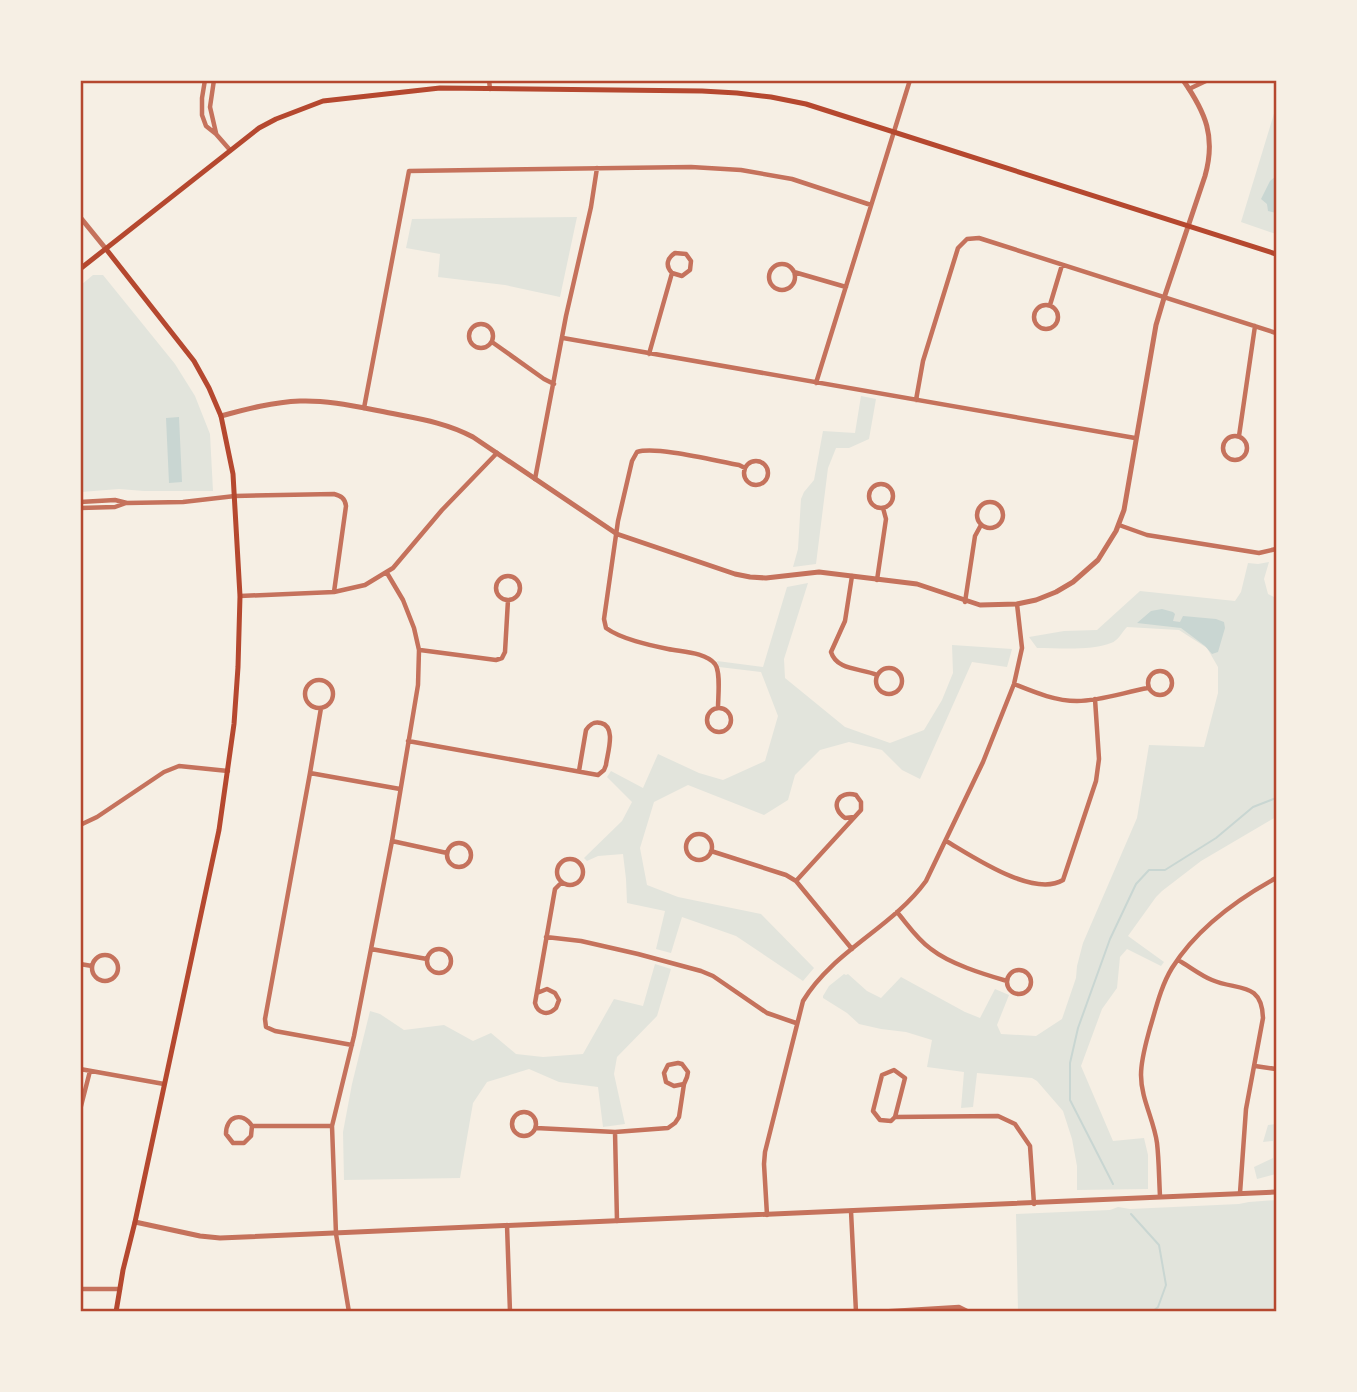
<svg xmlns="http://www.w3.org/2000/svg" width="1357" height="1392" viewBox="0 0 1357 1392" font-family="'Golos Text',sans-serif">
	<rect width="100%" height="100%" fill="#f6efe4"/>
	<path fill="#e2e4dc" d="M1276 107V234L1241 222Z
		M577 217 560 297 505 285 438 277 440 254 406 248 412 219Z
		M93 275H103L175 364 195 396 210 434 213 491H144L119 489 81 492V285Z
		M861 396 876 399 869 439 849 448H836L828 468 816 564 793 567 798 549 801 499 804 492 814 480 823 431 855 433Z
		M1269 562 1264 579 1268 594 1276 598V817L1201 861 1162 891 1156 897 1128 936 1164 962 1161 966 1127 949 1120 957 1117 988 1102 1009 1081 1066 1113 1141 1144 1138 1148 1155V1189L1077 1190V1166L1072 1139 1063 1111 1037 1081 1032 1078 977 1073 973 1107 961 1108 964 1072 927 1067 932 1040 906 1032 881 1029 859 1024 847 1013 823 998V996L829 986 844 974 846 975 848 974 867 991 881 998 901 977 965 1012 980 1018 995 989 1009 995 997 1025 1001 1034 1036 1036 1062 1019 1076 978 1077 966 1083 943 1137 818 1149 745 1204 747 1218 693V667L1207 648 1179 630 1127 627C1122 632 1118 641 1111 643 1091 651 1059 648 1037 648L1029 637 1064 631 1097 630 1140 591 1235 601 1241 592 1248 563 1258 564Z
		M808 583 784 659 785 678 845 727 890 743 924 730 942 700 953 673 952 645 1012 649 1007 667 972 662 920 779 902 770 882 750 849 742 820 750 795 775 788 800 764 815 688 785 654 802 640 848 647 885 678 897 761 914 814 968 803 981 736 936 682 917 671 953 656 949 665 911 627 903 626 879 623 854 598 856 587 861 584 858 622 821 632 802 607 777 611 771 643 788 658 754 699 773 723 780 765 761 778 716 761 672 719 667 717 661 763 667 787 587Z
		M655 964 671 969 657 1016 617 1057 614 1074 625 1124 603 1127 598 1087 559 1082 529 1069 487 1082 473 1103 460 1178 344 1180 343 1132 352 1084 370 1011 380 1014 404 1030 444 1025 473 1041 491 1033 516 1054 543 1057 583 1054 614 999 643 1006Z
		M1276 1124V1174L1257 1179 1254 1167 1273 1158V1141L1263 1142 1268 1125Z
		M1276 1200V1311H1018L1016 1214 1110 1210 1118 1207 1130 1209 1239 1204 1249 1202Z"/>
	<path fill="#c9d6d2" d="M1276 176V213L1268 211 1267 204 1261 199 1270 181Z
		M179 417 182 482 169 483 166 418Z
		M1162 609 1173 612 1175 614 1173 621 1180 622 1183 616 1216 619 1224 622 1225 628 1218 652 1212 654 1205 646 1181 628 1137 623 1151 611Z"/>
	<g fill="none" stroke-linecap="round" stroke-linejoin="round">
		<path stroke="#c9d6d2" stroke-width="2" d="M1113 1184 1070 1100V1063L1078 1028 1110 939 1136 884 1149 870H1165L1216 838 1253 807 1276 798
			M1131 1214 1159 1245 1166 1285 1158 1307 1152 1312"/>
		<path stroke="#c5725c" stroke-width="4.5" d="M205 80 202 98V115L206 126 216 134 230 150
			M214 80 210 107 216 133
			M489 80 490 89
			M1189 89 1208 80
			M769 277a13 13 0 1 1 26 0a13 13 0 1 1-26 0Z
			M794 272 846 287
			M1034 317a12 12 0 1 1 24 0a12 12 0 1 1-24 0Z
			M1050 305 1062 265
			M469 336a12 12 0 1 1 24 0a12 12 0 1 1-24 0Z
			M563 338 1135 438
			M492 342 544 379 554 384
			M649 354 672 273C665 266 667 258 675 253L686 254 691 261 690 270 682 276 672 273
			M816 383 910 80
			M916 400 923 361 958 248 967 239 979 238 1276 333
			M364 408 409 171 691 167 741 170 792 179 871 205
			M1223 448a12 12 0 1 1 24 0a12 12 0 1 1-24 0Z
			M1239 436 1255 326
			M744 473a12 12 0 1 1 24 0a12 12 0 1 1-24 0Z
			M535 479 566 316 591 207 597 168
			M869 496a12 12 0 1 1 24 0a12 12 0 1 1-24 0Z
			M977 515a13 13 0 1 1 26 0a13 13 0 1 1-26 0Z
			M80 502 115 500 127 503 183 502 235 496 334 494C341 496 345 498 346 506L334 592
			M80 508 115 507 126 503
			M1119 525 1147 535 1259 553 1276 549
			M496 588a12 12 0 1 1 24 0a12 12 0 1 1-24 0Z
			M852 576 845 621 831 652C837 671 861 668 877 675
			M877 580 886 519 883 508
			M240 596 334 592 365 585 393 568 442 510 497 453
			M965 602 975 536 981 525
			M420 650 496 660 502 658 505 652 508 600
			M876 681a13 13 0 1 1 26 0a13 13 0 1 1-26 0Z
			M1148 683a12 12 0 1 1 24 0a12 12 0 1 1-24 0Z
			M305 694a14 14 0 1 1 28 0a14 14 0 1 1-28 0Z
			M1014 684C1034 692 1055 701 1077 701 1101 701 1125 692 1148 688
			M707 720a12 12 0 1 1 24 0a12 12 0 1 1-24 0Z
			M718 708C718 697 721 672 715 664 705 652 682 652 668 649 649 645 621 639 606 628L604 619 618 521 632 461 637 452C657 446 716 461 739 465L745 468
			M408 741 598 775 604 770 606 765C607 754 617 727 601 723 594 721 590 724 586 730L579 771
			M310 773 321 708
			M80 825 97 817 164 772 179 766 228 771
			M686 847a13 13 0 1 1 26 0a13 13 0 1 1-26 0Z
			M392 841 447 853
			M946 841C972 856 1033 898 1063 880L1096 781 1099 759 1095 699
			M447 855a12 12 0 1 1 24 0a12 12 0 1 1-24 0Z
			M711 851 786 875 796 881 852 949
			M557 872a13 13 0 1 1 26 0a13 13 0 1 1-26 0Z
			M796 881 861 810V802L856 795C838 790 829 807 845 818L854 817
			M897 912C908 925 917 939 931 949 950 964 983 974 1007 981
			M546 937 581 941 638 954 701 971 713 976 767 1013 796 1023
			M427 961a12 12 0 1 1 24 0a12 12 0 1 1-24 0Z
			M371 949 427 959
			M92 968a13 13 0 1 1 26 0a13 13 0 1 1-26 0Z
			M1178 960C1189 966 1200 975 1212 980 1237 991 1262 981 1263 1018L1246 1109 1240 1193
			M80 964 92 966
			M1007 982a12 12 0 1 1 24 0a12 12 0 1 1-24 0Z
			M537 993 547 989 555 993 559 1000 556 1008C548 1016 538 1014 535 1003L555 889 562 882
			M352 1045 275 1031 266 1027 265 1019 310 773 400 789
			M1255 1066 1276 1069
			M80 1069 164 1084
			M80 1110 90 1071
			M512 1124a12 12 0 1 1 24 0a12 12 0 1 1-24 0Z
			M895 1117 905 1078 894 1070 882 1075 873 1111 880 1120 891 1121 895 1117 998 1116 1015 1124 1030 1146 1034 1204
			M252 1126 251 1136 244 1143H233L226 1134C226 1116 242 1111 252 1126H332
			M536 1128 615 1132 668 1128 675 1123 679 1117 684 1084 687 1077 688 1072 682 1064 678 1063 668 1065 664 1073 666 1082 674 1086 684 1084
			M615 1132 617 1221
			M1160 1196C1159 1179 1159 1160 1157 1143 1154 1120 1141 1099 1141 1075 1141 1059 1146 1043 1150 1028 1156 1008 1161 986 1172 968 1197 928 1236 900 1276 878
			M851 1211 856 1312
			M767 1215 764 1164 765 1152 803 1001C833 951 892 928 926 881L983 762 1014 684 1022 648 1017 604
			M507 1225 510 1312
			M80 1289H120
			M349 1312 336 1234 332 1126 354 1036 371 949 392 841 418 685 419 650 414 628 403 600 387 573
			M876 1312 959 1307 969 1312"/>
		<path stroke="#c5725c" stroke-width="5" d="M80 217 106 249
			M221 416C247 409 273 402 300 401 326 400 354 406 380 411 413 418 443 421 473 437L617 534 735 574 750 577 766 578 819 572 917 584 980 605 1017 604 1036 600 1056 592 1073 582 1098 560 1116 531 1124 510 1156 325 1164 298 1205 176C1216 137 1206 113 1183 80
			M135 1222 200 1236 220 1238 1276 1192"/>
		<path stroke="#b5482f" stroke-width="5" d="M106 249 194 361 209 388 221 416 233 474 240 596 238 667 234 724 219 830 135 1222 123 1270 116 1312
			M80 269 259 128 276 119 323 101 440 88 702 91 737 93 771 97 806 104 1276 254"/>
	</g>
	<rect width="1357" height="1392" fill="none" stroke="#f6efe4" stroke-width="164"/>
	<rect x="82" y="82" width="1193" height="1228" fill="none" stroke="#b5482f" stroke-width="2.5"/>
</svg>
